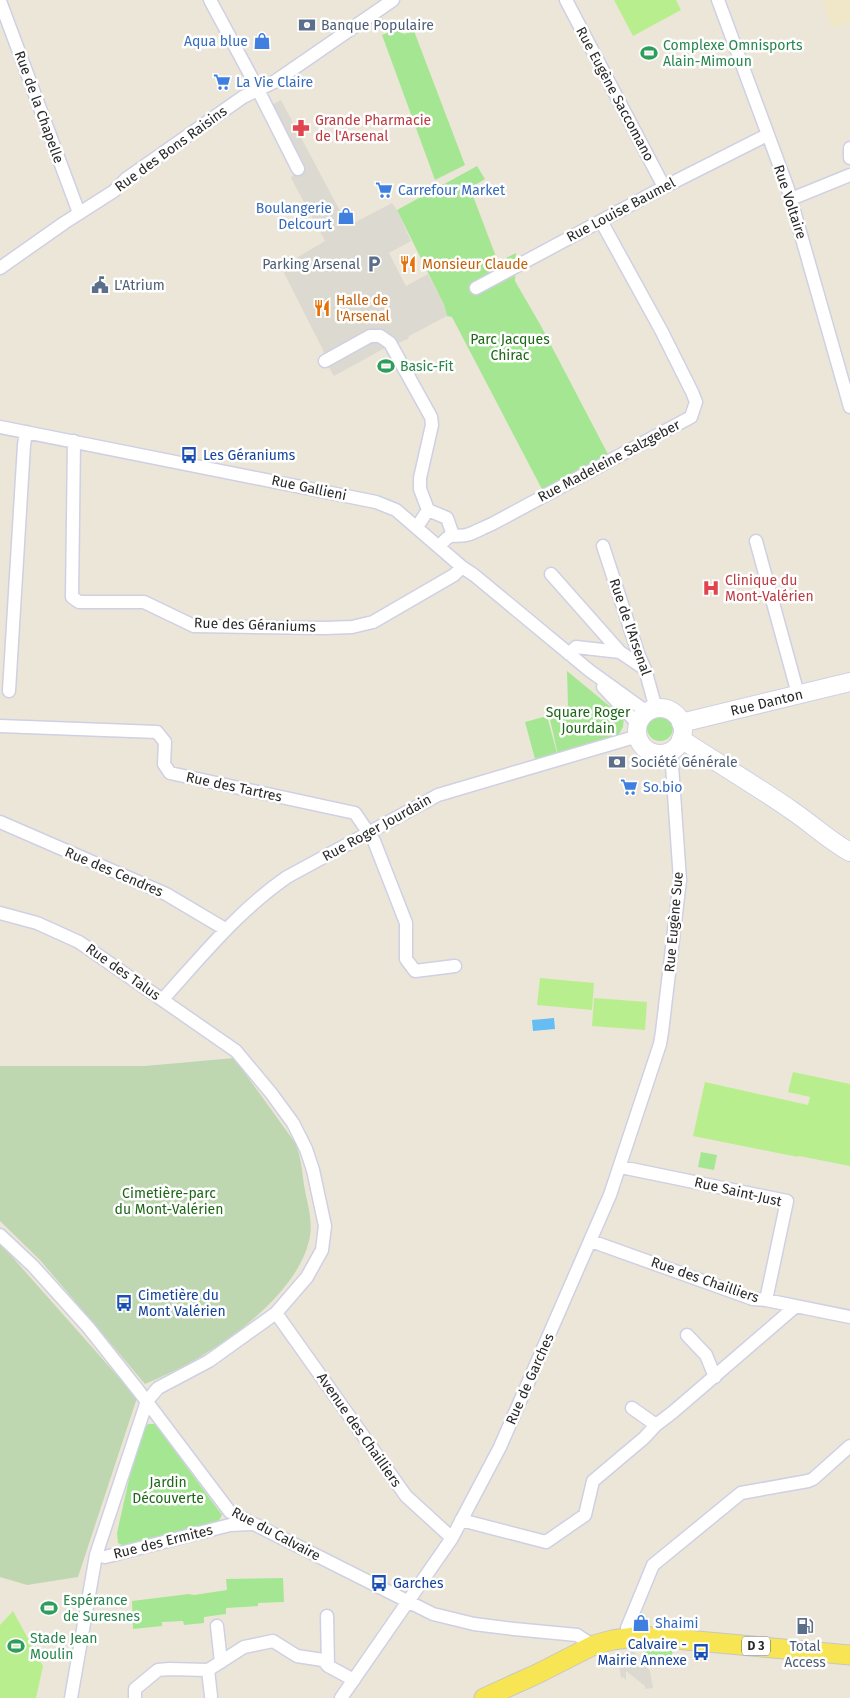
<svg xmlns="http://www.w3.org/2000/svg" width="850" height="1698" viewBox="0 0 850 1698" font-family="'Fira Sans',sans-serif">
	<rect width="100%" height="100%" fill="#ece6d9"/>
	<path fill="#efe7c8" d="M822 0H850V23L832 28Z"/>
	<path fill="#a5e693" d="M396 29 404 34 414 31 465 165 435 180 382 35Z
		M477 166 485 179 470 188 498 262 516 253 515 281 541 326 611 460 545 495 452 317 447 316 444 305 397 210Z
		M567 671 624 718 623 727 619 734 558 755 549 715 568 706Z
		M647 728a13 13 0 1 1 26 0a13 13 0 1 1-26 0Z
		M547 716 557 753 535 759 525 722Z
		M701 1152 717 1155 714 1170 698 1167Z
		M148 1424H155L222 1515 218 1522 126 1547 118 1543 117 1533 129 1479 145 1427Z
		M283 1578 284 1602 258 1603V1606L226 1608V1614L204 1617V1623L184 1625 183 1621 162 1622V1626L133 1629 132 1601 189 1594 194 1595 227 1590 226 1579Z
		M643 1650 672 1651 673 1660 652 1662Z"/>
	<path fill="#bed7b0" d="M234 1058 296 1144C301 1158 302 1170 304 1185 307 1203 314 1222 309 1241 297 1291 235 1337 193 1361 177 1370 161 1377 145 1384L40 1260 0 1221V1066H145Z
		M0 1245 6 1250 137 1398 78 1577 27 1585 0 1577Z"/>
	<path fill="#b9ee8e" d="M614 0H676L681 10 633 36Z
		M540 978 594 983 592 1010 537 1005Z
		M594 998 647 1002 645 1030 592 1026Z
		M793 1072 850 1084V1166L799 1156 798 1157 693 1136 705 1082 808 1105 810 1097 788 1092Z
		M13 1611 43 1666 36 1698H0V1625Z"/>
	<path fill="#dcd9d0" d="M281 100 348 226 392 203 397 210 411 241 389 253 406 286 428 274 444 305 447 316 409 336 408 339 383 349 334 376 325 361 323 350 281 267 325 241 291 178 303 162 272 105Z
		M633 1651 650 1671 653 1688 645 1689V1686L626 1671V1679L625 1680 624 1677 621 1678 618 1659 622 1658 621 1654Z"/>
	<path fill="#66bdf4" d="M554 1018 555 1029 533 1031 532 1020Z"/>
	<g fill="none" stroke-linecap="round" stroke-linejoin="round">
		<g stroke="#cfd0e3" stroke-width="15">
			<path id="street" d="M210 0 253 80 298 169
				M566 0 664 187
				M718 0 787 186 850 407
				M0 1 79 213
				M850 148V158
				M791 199 850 175
				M0 268 64 223 114 191 126 179 243 97 274 82 393 0
				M476 288 664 187 767 135
				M325 361 370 336H380L390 343 431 417 432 425 420 478V489L428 510 417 527
				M0 427 376 502 396 510 462 567 474 575 590 671 647 712
				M74 441 72 597 79 602H144L194 626 325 628 352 627 373 622 454 575 462 567
				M428 510 447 518 453 535
				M756 541 798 694
				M603 546 639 656 645 669 656 709
				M439 547C454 528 452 540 470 534 477 531 485 527 492 524L691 417 696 402 692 392 661 330 601 221
				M551 574 620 652 645 669
				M569 654 576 647 620 652
				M603 687 638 724
				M9 691 24 445 26 432
				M0 726 157 732 165 742 164 764 170 773 355 813 374 841 406 923V959L415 971 455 966
				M0 822 166 894 225 929
				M0 913 37 923 79 942 236 1051 271 1093 293 1123 306 1149 313 1170 325 1226 322 1250 307 1277 276 1313 209 1361 158 1388 147 1401 96 1555 71 1698
				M163 999C202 956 238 911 287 877L438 795 638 736
				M621 1167 787 1201 766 1300
				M0 1235 33 1266 88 1327 138 1390 230 1512 433 1614 474 1624 514 1629 577 1635 598 1649
				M591 1241 753 1299 766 1300 850 1317
				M276 1313 406 1496 452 1538
				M687 1335 706 1355 715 1377
				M632 1408 656 1425
				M461 1520 546 1542 585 1515 593 1481 644 1438 656 1425 673 1412 796 1306
				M96 1555 105 1557 230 1525 251 1524
				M327 1616 328 1666
				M217 1626 221 1662
				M634 1643 629 1638 627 1628 653 1565 741 1493 808 1481 813 1479 850 1446
				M208 1670 211 1696
				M135 1698V1689L158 1670 169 1669 208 1670 244 1647 273 1641 297 1656 323 1660 328 1666 354 1680
				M341 1698 452 1538 500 1447 610 1195 660 1044 662 1032 680 880 671 751"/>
		</g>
		<g stroke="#cfd0e3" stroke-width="20">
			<g id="secondary">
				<circle cx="660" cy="731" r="23"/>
				<path id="s1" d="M681 723 850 682"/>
				<path d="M681 739C719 764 757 786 794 812 813 825 830 841 850 852"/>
			</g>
		</g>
		<g stroke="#c7c7c7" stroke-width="21">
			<path id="primary" d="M484 1698 537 1674 594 1645 612 1640 642 1636 850 1655"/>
		</g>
		<use href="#street" stroke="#fff" stroke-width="12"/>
		<use href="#secondary" stroke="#fff" stroke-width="18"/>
		<use href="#primary" stroke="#f7e553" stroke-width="19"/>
	</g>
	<defs>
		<g id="bank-bare" transform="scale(1.35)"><path d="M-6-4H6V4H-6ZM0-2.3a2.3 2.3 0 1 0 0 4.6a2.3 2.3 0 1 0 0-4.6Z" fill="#5c6f8a" stroke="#fff" stroke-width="2.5" paint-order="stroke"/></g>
		<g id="shop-bare" transform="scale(1.35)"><path d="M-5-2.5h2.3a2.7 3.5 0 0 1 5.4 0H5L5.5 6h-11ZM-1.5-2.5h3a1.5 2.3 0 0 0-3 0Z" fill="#3f7fe0" stroke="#fff" stroke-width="2.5" paint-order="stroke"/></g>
		<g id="stadium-bare" transform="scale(1.35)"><path d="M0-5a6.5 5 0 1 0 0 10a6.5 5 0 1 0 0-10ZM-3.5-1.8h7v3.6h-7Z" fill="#2e9e5b" stroke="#fff" stroke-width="2.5" paint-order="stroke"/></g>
		<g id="supermarket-bare" transform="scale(1.35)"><path d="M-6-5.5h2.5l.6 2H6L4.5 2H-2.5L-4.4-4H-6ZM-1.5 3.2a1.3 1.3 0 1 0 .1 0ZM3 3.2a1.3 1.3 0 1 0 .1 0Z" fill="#3f7fe0" stroke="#fff" stroke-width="2.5" paint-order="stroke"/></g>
		<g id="pharmacy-bare" transform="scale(1.35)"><path d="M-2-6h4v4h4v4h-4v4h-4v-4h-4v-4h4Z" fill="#e0444e" stroke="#fff" stroke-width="2.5" paint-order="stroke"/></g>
		<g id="parking-bare" transform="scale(1.35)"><path d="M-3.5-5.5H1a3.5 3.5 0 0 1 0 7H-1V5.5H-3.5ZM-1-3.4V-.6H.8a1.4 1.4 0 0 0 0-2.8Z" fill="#5c6f8a" stroke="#fff" stroke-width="2.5" paint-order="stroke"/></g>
		<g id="restaurant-bare" transform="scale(1.35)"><path d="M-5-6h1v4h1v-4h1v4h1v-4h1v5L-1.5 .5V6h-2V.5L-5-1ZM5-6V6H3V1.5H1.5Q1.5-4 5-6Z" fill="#e8710a" stroke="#fff" stroke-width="2.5" paint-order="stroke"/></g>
		<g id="civic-bare" transform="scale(1.35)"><path d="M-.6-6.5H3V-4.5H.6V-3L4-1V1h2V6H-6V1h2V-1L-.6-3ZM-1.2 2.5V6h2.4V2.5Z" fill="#5c6f8a" stroke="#fff" stroke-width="2.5" paint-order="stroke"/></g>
		<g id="bus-bare" transform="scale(1.35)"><path d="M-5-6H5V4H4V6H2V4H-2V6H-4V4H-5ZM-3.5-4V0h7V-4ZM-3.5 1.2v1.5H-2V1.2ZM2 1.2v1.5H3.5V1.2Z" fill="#1a4fb4" stroke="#fff" stroke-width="2.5" paint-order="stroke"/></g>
		<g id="hospital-bare" transform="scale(1.35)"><path d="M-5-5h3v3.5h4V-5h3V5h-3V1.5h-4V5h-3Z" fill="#e0444e" stroke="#fff" stroke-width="2.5" paint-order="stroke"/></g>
		<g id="fuel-bare" transform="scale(1.35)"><path d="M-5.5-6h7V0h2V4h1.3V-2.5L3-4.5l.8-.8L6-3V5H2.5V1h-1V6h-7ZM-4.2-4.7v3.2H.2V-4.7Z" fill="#5c6f8a" stroke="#fff" stroke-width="2.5" paint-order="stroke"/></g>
	</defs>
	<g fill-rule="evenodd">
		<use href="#bank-bare" x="307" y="25"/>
		<use href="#shop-bare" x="262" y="41"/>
		<use href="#stadium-bare" x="649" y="53"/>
		<use href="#supermarket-bare" x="222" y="82"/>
		<use href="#pharmacy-bare" x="301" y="128"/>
		<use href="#supermarket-bare" x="384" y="190"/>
		<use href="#shop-bare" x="346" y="216"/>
		<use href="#parking-bare" x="374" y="264"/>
		<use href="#restaurant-bare" x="408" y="264"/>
		<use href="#civic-bare" x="100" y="285"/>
		<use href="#restaurant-bare" x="322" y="308"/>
		<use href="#stadium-bare" x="386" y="366"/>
		<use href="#bus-bare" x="189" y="455"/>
		<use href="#hospital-bare" x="711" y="588"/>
		<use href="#bank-bare" x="617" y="762"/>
		<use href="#supermarket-bare" x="629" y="787"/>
		<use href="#bus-bare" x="124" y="1303"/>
		<use href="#bus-bare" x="379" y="1583"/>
		<use href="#stadium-bare" x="49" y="1608"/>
		<use href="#shop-bare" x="641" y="1623"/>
		<use href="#fuel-bare" x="805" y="1626"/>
		<use href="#stadium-bare" x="16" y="1646"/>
		<use href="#bus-bare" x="701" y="1652"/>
	</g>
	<g text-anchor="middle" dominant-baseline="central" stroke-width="5" stroke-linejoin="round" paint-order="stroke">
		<rect fill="#fff" stroke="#696969" stroke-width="1" x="742" y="1636.5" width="28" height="19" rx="4"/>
		<g font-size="12" font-weight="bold" fill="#292929">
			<text x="756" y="1646">D 3</text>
		</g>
		<g font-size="14" fill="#4e5e75" stroke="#fff" text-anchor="start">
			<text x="321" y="25">Banque Populaire</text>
			<text x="360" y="264" text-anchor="end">Parking Arsenal</text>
			<text x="114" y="285">L'Atrium</text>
			<text x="631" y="762">Société Générale</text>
			<text x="805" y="1646" text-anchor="middle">Total<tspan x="805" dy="16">Access</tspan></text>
		</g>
		<g font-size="14" fill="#366cbe" stroke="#fff" text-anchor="start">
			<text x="248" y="41" text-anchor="end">Aqua blue</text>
			<text x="236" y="82">La Vie Claire</text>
			<text x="398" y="190">Carrefour Market</text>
			<text x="332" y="208" text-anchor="end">Boulangerie<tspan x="332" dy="16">Delcourt</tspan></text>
			<text x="643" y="787">So.bio</text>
			<text x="655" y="1623">Shaimi</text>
		</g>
		<g font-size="14" fill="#27864d" stroke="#fff" text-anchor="start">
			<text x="663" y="45">Complexe Omnisports<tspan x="663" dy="16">Alain-Mimoun</tspan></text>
			<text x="400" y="366">Basic-Fit</text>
			<text x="63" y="1600">Espérance<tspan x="63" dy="16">de Suresnes</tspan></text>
			<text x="30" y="1638">Stade Jean<tspan x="30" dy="16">Moulin</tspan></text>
		</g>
		<g font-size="14" fill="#292929" stroke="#fff">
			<text transform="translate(615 94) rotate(62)">Rue Eugène Saccomano</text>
			<text transform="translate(39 107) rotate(70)">Rue de la Chapelle</text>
			<text transform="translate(171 149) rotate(-36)">Rue des Bons Raisins</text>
			<text transform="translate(790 202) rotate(72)">Rue Voltaire</text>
			<text transform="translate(621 210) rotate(-28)">Rue Louise Baumel</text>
			<text transform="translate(609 461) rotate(-28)">Rue Madeleine Salzgeber</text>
			<text transform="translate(309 488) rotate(12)">Rue Gallieni</text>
			<text transform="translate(255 625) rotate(2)">Rue des Géraniums</text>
			<text transform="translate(630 627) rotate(71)">Rue de l'Arsenal</text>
			<text stroke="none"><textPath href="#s1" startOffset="88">Rue Danton</textPath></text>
			<text transform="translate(234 787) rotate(12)">Rue des Tartres</text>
			<text transform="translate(377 828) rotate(-29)">Rue Roger Jourdain</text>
			<text transform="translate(114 872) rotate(23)">Rue des Cendres</text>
			<text transform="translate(674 922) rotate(-85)">Rue Eugène Sue</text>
			<text transform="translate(123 972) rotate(35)">Rue des Talus</text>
			<text transform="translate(738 1192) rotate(13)">Rue Saint-Just</text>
			<text transform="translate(705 1280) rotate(19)">Rue des Chailliers</text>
			<text transform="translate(530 1379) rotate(-66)">Rue de Garches</text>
			<text transform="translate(359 1430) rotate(55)">Avenue des Chailliers</text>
			<text transform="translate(276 1534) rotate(28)">Rue du Calvaire</text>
			<text transform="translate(163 1542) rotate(-14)">Rue des Ermites</text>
		</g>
		<g font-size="14" fill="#be3a42" stroke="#fff" text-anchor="start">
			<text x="315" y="120">Grande Pharmacie<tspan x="315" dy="16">de l'Arsenal</tspan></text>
			<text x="725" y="580">Clinique du<tspan x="725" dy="16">Mont-Valérien</tspan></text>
		</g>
		<g font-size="14" fill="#c56008" stroke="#fff" text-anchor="start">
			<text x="422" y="264">Monsieur Claude</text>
			<text x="336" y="300">Halle de<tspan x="336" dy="16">l'Arsenal</tspan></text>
		</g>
		<g font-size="14" fill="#1d6816" stroke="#fff">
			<text x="510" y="339">Parc Jacques<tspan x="510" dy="16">Chirac</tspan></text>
			<text x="588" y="712">Square Roger<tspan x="588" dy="16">Jourdain</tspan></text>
			<text x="169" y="1193">Cimetière-parc<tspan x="169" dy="16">du Mont-Valérien</tspan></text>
			<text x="168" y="1482">Jardin<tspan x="168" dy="16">Découverte</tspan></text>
		</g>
		<g font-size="14" fill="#164399" stroke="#fff" text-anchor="start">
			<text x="203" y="455">Les Géraniums</text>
			<text x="138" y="1295">Cimetière du<tspan x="138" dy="16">Mont Valérien</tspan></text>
			<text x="393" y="1583">Garches</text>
			<text x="687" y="1644" text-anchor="end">Calvaire -<tspan x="687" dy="16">Mairie Annexe</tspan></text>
		</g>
	</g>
</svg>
